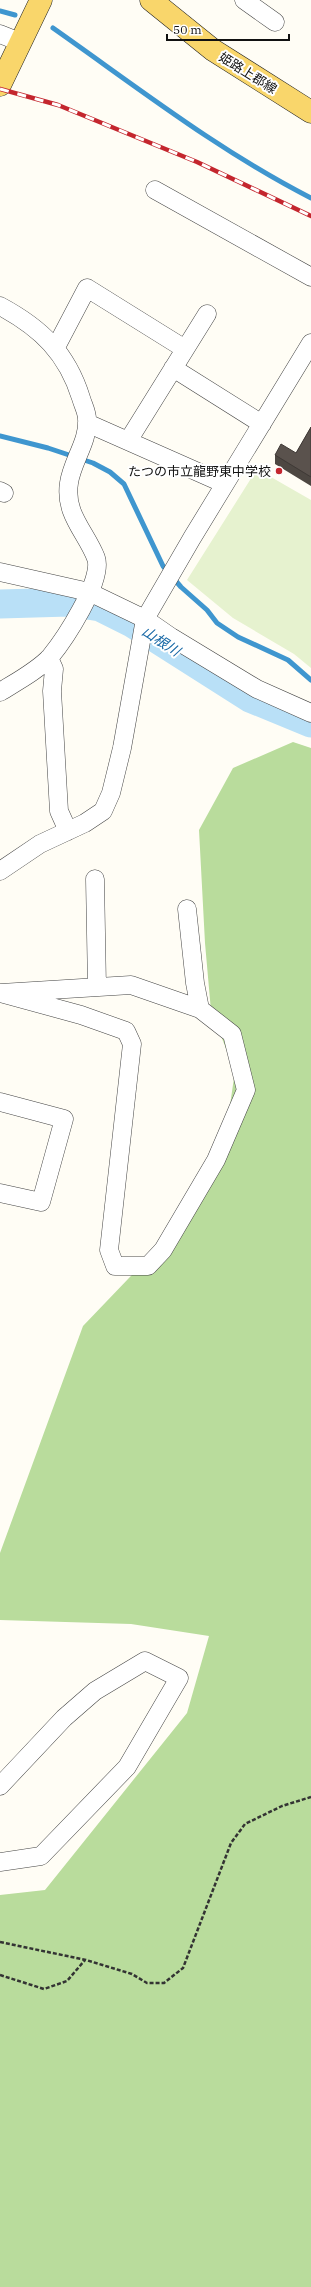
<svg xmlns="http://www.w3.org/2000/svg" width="311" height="2287" viewBox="0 0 311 2287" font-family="'IBM Plex Serif','Noto Sans JP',serif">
	<rect width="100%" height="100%" fill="#fffdf5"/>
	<path fill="#b9dc9c" d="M293 742 311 748V2287H0V1895L45 1890 187 1713 209 1636 131 1624 0 1620V1553L83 1326 174 1231 222 1160 235 1071 211 1011 205 943 199 830 233 768Z"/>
	<path fill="#e6f2cf" d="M257 469 311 500V668L294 654 233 618 187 580Z"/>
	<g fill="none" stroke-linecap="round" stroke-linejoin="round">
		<path stroke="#3f96cf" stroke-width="5" d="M0 11 15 15
			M53 28C137 87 219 151 311 198
			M0 436 48 448 93 463 110 472 124 484 163 566 181 587 207 610 217 623 238 637 288 660 311 680"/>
		<path stroke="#b9e0f7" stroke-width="29" d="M0 604 69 602 100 607 132 623 250 698 311 723"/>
		<g stroke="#444" stroke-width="19">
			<path id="minor" d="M244 0 275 22
				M0 34 20 42
				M155 190 311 277
				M0 306C41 328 67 353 81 398 83 405 87 412 87 419 89 441 72 461 69 483 64 514 86 532 96 558 104 580 64 640 50 657 37 671 16 682 0 692
				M56 347 87 288 185 349
				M173 368 262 424
				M87 423 225 484
				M128 441 207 314
				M0 491 4 493
				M0 572 89 592 145 619 171 637 257 689 311 713
				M49 658 54 669 52 691 59 811 68 831
				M0 871 40 844 85 823 103 811 111 793 122 748 145 619 192 538 311 343
				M95 879 97 987
				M187 909 195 983 200 1009
				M0 993 81 1015 126 1031 132 1044 109 1250 115 1266H148L163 1250 216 1160 246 1090 232 1034 200 1009 131 985 1 993
				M0 1102 64 1119 41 1202 0 1193
				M0 1786 64 1718 95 1691 145 1661 179 1678 127 1767 41 1856 0 1862"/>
		</g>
		<g stroke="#222" stroke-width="23">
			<path id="major" d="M151 0 213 50 311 112
				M0 85 41 0"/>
		</g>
		<path stroke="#333" stroke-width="2.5" stroke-dasharray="4 2" stroke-linecap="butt" d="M0 1942 86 1960 132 1974 147 1983H164L183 1968 231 1843 245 1824 282 1806 311 1797
			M0 1975 44 1989 67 1981 85 1960"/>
		<use href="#minor" stroke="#fff" stroke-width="18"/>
		<use href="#major" stroke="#f9d66b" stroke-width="22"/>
		<g stroke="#c4262e" stroke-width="4.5">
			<path id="rail" d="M0 89 58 105 197 162 311 216"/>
		</g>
		<use href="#rail" stroke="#fff" stroke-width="3" stroke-dasharray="9" stroke-linecap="butt"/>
	</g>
	<path fill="#4d4742" d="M311 427V486L275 464V455L296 453Z"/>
	<path fill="#5a524d" stroke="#3f3936" d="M311 427V477L275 455 281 444 296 453Z"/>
	<circle fill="#c4262e" stroke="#fff" stroke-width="1.5" cx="279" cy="471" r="4"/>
	<g text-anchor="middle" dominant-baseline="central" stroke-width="4" stroke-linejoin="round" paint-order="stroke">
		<g font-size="13" fill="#111" stroke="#fff">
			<text transform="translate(248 73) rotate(32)">姫路上郡線</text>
		</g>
		<g font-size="13" fill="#111" stroke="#fff" text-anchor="end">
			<text x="271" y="471">たつの市立龍野東中学校</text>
		</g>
		<g font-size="14" font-style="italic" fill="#1768a6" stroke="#fff">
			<text transform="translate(161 641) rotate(33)">山根川</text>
		</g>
	</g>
	<path d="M167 34v6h122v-6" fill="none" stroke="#111111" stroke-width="2"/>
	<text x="173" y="34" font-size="12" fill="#111111" stroke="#ffffff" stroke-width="3" paint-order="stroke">50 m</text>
</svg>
